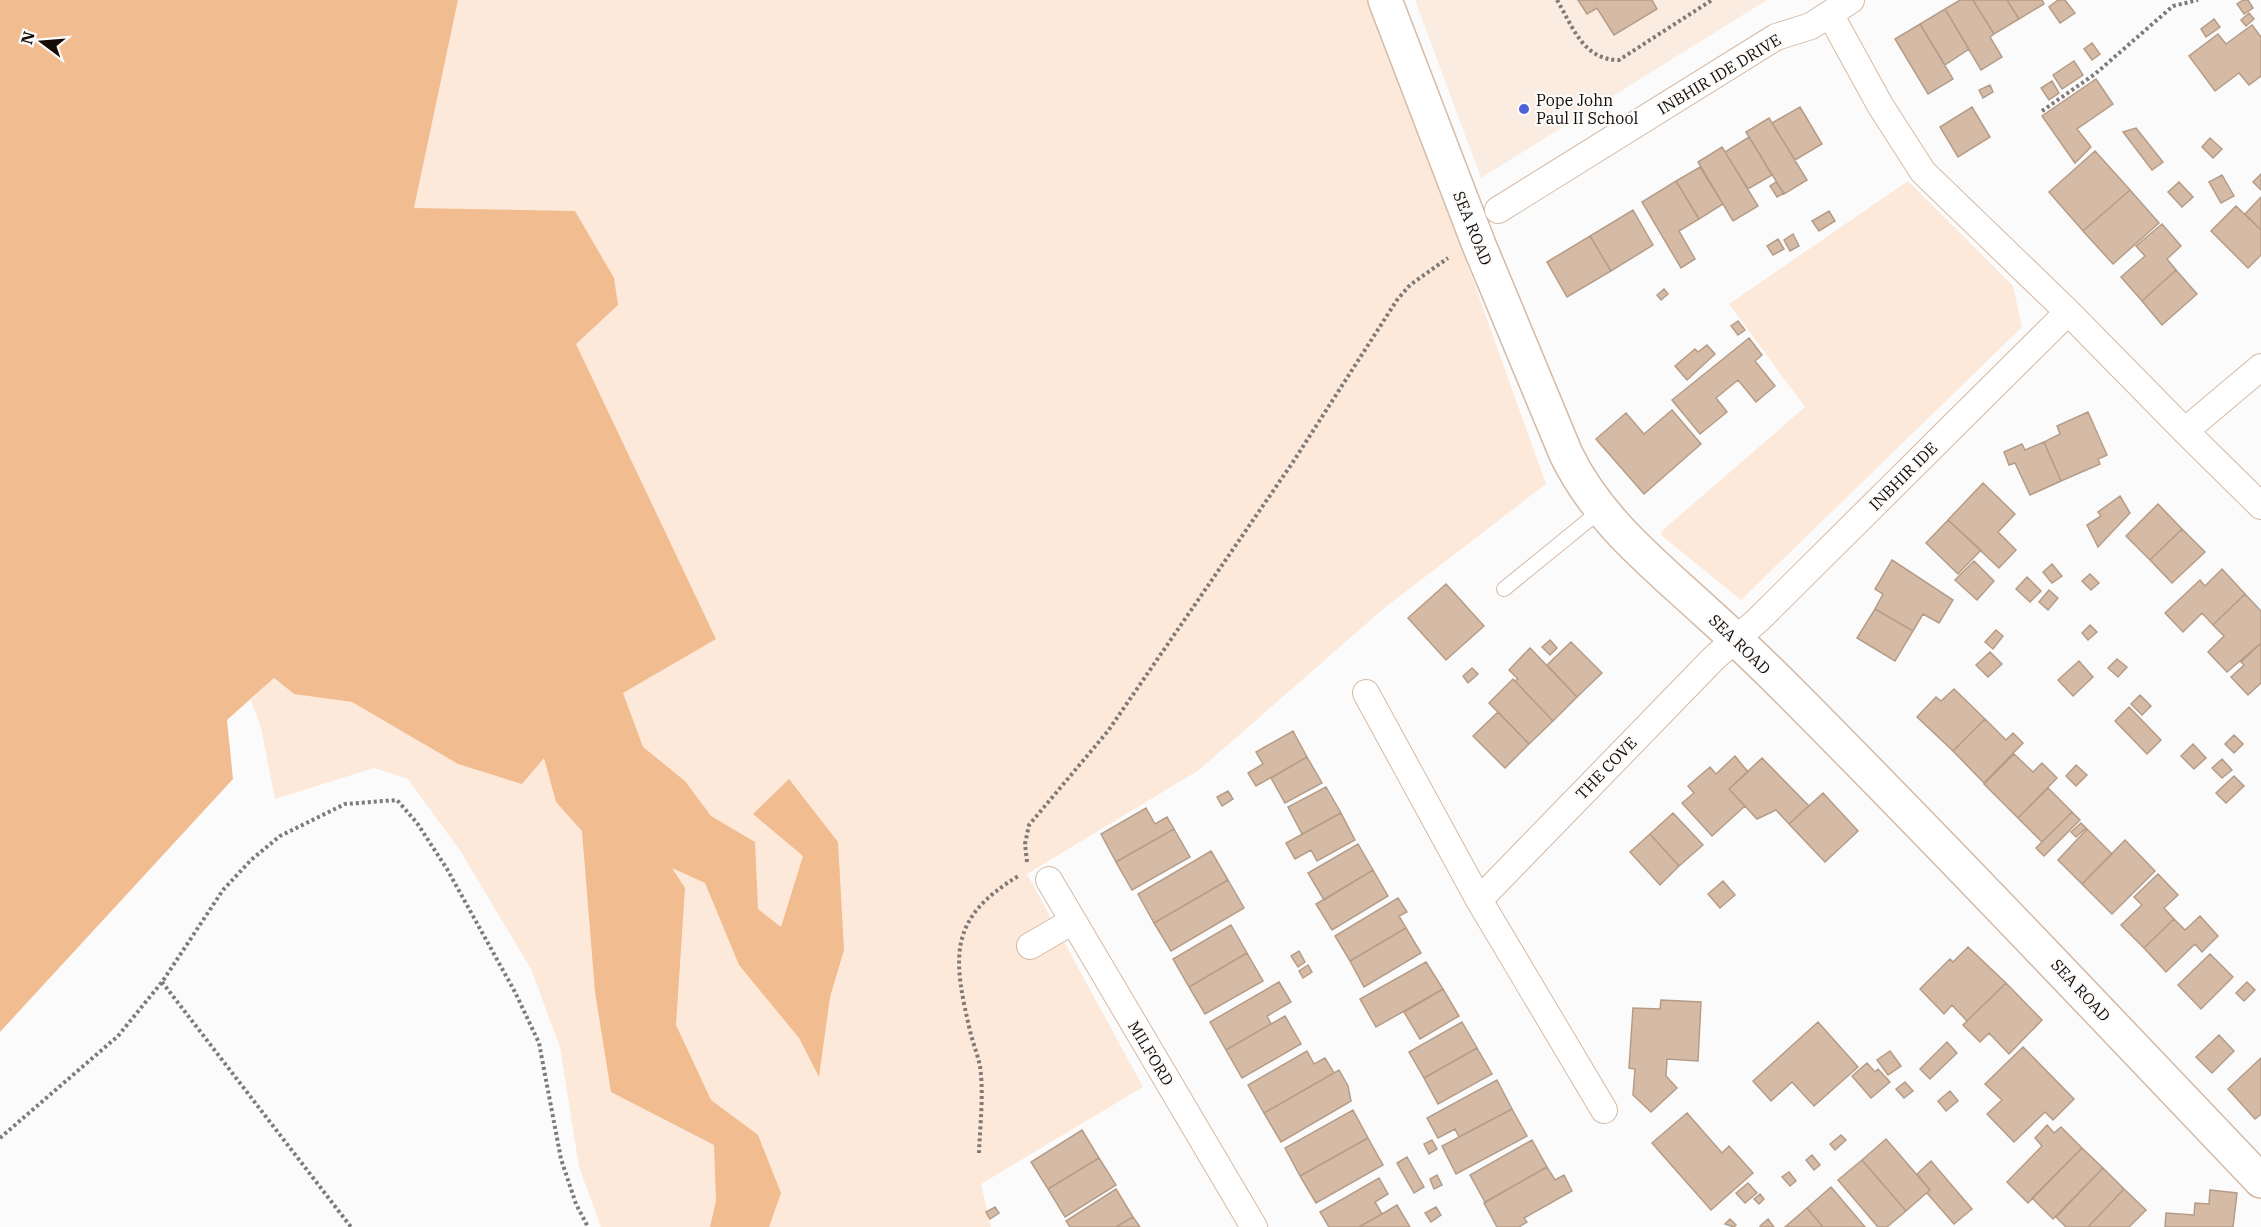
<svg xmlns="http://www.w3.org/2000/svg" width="2261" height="1227" viewBox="0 0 2261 1227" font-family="'IBM Plex Serif',serif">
	<rect width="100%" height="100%" fill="#fbfbfb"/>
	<path fill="#faece1" d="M1415 0H1767L1481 178Z"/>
	<path fill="#fde9d9" d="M458 0H1369L1458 238 1546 484 1383 609 1199 770 1027 874 1143 1087 981 1184 991 1227H601L579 1167 560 1047 531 969 461 852 408 779 374 768 275 799 261 728 251 700 273 678 294 694 352 702 458 764 544 757 622 693 716 639 575 344 414 208Z
		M1908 181 2013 286 2022 327 1741 600 1661 535 1662 531 1805 407 1729 304Z"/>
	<path fill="#f1bc8f" d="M0 0H458L414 208 575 211 614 278 618 305 576 344 716 639 623 693 643 747 685 781 711 816 755 842 758 909 781 927 803 856 753 814 789 779 838 842 844 950 830 997 819 1077 799 1038 739 965 705 883 672 868 685 888 676 1025 711 1100 758 1135 781 1193 769 1227H710L716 1201 714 1145 611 1092 595 992 582 831 556 802 544 758 522 784 458 764 352 702 294 694 274 678 227 720 233 779 0 1032Z"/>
	<path fill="#d5bba5" stroke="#b69c87" stroke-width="1.5" d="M1578 0H1652L1657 9 1614 35 1597 8 1587 14Z
		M1960 0H1973L1994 34 1990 37 2002 57 1981 70 1945 9Z
		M1973 0H2007L2019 19 1994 34Z
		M2007 0H2042L2044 4 2019 19Z
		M2058 0H2065L2075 13 2060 23 2049 7Z
		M2243 0H2248L2253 8 2244 14 2237 4Z
		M1945 9 1969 49 1945 65 1920 24Z
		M2249 13 2254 19 2246 26 2241 20Z
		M2214 19 2220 27 2206 37 2201 29Z
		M1920 24 1953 79 1928 94 1895 39Z
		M2252 25 2261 37V76L2249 85 2239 73 2215 91 2189 56 2218 34 2226 44Z
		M2092 43 2100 54 2092 60 2084 49Z
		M2074 61 2083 75 2062 89 2053 75Z
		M2096 79 2113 104 2077 129 2091 147 2075 163 2042 116Z
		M2052 81 2059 93 2049 100 2041 88Z
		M1990 85 1993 92 1983 98 1979 90Z
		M1800 107 1822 144 1795 160 1772 123Z
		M1972 107 1990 137 1958 157 1940 127Z
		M1769 118 1807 180 1784 194 1746 132Z
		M2136 128 2163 162 2152 170 2123 132Z
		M1749 137 1772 175 1748 189 1725 152Z
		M2210 138 2222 149 2213 158 2202 147Z
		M1722 147 1758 206 1733 221 1698 162Z
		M2095 151 2130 190 2083 231 2049 192Z
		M1700 167 1723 204 1699 219 1676 181Z
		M2261 174V190L2253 182Z
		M2222 175 2234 196 2221 203 2209 182Z
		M1676 181 1699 219 1679 231 1695 259 1681 268 1642 202Z
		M1776 182 1784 193 1777 197 1770 186Z
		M2179 182 2193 197 2182 207 2168 192Z
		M2130 190 2159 223 2113 264 2083 231Z
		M2261 197V230L2245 214Z
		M2236 206 2261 230V255L2248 268 2211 231Z
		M1633 210 1653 245 1611 271 1590 236Z
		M1829 211 1835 221 1819 231 1812 221Z
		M2162 224 2181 246 2167 259 2176 270 2142 301 2121 277 2145 256 2136 246Z
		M1793 234 1799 246 1790 251 1784 240Z
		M1590 236 1611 271 1567 297 1547 262Z
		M1778 239 1784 249 1773 255 1767 246Z
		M2176 270 2197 294 2162 325 2142 301Z
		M1664 289 1668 294 1661 300 1657 295Z
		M1738 321 1745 330 1738 335 1731 326Z
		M1749 338 1762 355 1755 361 1775 386 1756 402 1738 380 1716 398 1727 412 1700 434 1672 400Z
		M1707 345 1715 354 1687 380 1675 366 1695 349 1698 352Z
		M1672 410 1701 444 1644 494 1596 439 1626 413 1644 434Z
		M2088 412 2107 455 2098 459 2100 464 2061 481 2044 442 2060 434 2057 426Z
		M2044 442 2061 481 2030 495 2015 463 2009 465 2004 452 2022 444 2025 450Z
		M1983 483 2015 514 1998 532 2016 550 1999 568 1948 520Z
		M2120 496 2130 513 2098 547 2087 525 2101 516 2098 512Z
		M2158 504 2182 529 2150 560 2126 536Z
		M1948 520 1981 550 1958 574 1926 543Z
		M2182 529 2205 552 2172 583 2150 560Z
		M1892 560 1953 600 1939 623 1923 614 1913 631 1875 609 1883 594 1875 589Z
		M1974 561 1994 581 1977 600 1955 580Z
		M2052 564 2062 576 2052 583 2043 572Z
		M2222 569 2245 594 2213 625 2202 613 2183 632 2165 613 2200 580 2205 586Z
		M2090 574 2099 583 2091 590 2082 581Z
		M2027 577 2041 591 2030 602 2016 589Z
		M1446 584 1484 626 1446 660 1408 618Z
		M2049 590 2058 598 2048 610 2039 602Z
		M2245 594 2261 611V643L2227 672 2208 652 2224 636 2213 625Z
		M1875 609 1913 631 1895 661 1857 638Z
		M2090 625 2097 632 2088 640 2082 633Z
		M1996 630 2003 636 1993 649 1985 642Z
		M1550 640 1557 648 1550 655 1542 647Z
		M1571 642 1602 673 1577 697 1547 665Z
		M2261 643V683L2248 695 2231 677 2244 665 2241 662Z
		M1530 648 1577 697 1553 721 1515 681 1518 679 1509 670Z
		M1990 652 2002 664 1988 677 1976 665Z
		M2117 659 2127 667 2118 677 2108 668Z
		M2079 661 2093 677 2073 696 2058 680Z
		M1472 668 1478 674 1468 683 1463 676Z
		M1513 679 1553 721 1529 744 1489 703Z
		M1954 689 1985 719 1953 751 1917 717 1936 697 1941 701Z
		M2140 695 2151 706 2142 715 2131 704Z
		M2129 707 2161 740 2147 754 2115 721Z
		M1498 712 1529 744 1505 768 1473 736Z
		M1985 719 2006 740 2013 733 2023 743 1984 783 1953 751Z
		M1293 731 1307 757 1256 786 1248 773 1263 764 1256 752Z
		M2234 735 2243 744 2234 753 2225 744Z
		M2193 744 2206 758 2194 769 2181 756Z
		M2014 754 2033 772 2042 763 2057 778 2018 818 1984 784Z
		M1735 756 1748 772 1729 789 1745 806 1712 836 1682 803 1694 793 1688 786 1710 767 1716 774Z
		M1307 757 1322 783 1285 803 1271 778Z
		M1762 758 1809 806 1789 824 1776 810 1757 819 1729 789Z
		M2222 759 2232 770 2222 778 2212 768Z
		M2076 765 2087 775 2076 786 2066 776Z
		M2234 776 2244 786 2226 803 2216 793Z
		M1326 787 1341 813 1302 834 1288 807Z
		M2048 788 2072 812 2042 842 2018 818Z
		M1228 791 1233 799 1222 806 1217 797Z
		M1823 793 1858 831 1825 862 1789 824Z
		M1146 808 1155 824 1167 817 1174 829 1116 862 1101 834Z
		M2072 812 2080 820 2044 856 2036 848Z
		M1341 813 1355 840 1317 861 1311 850 1295 859 1286 843Z
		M1673 813 1703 845 1679 866 1650 834Z
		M2081 823 2086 828 2076 837 2071 832Z
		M1174 829 1190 857 1132 890 1116 862Z
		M2087 829 2112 854 2082 884 2058 860Z
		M1650 834 1679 866 1660 885 1630 852Z
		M2125 840 2155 871 2112 914 2082 884Z
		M1358 844 1373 870 1324 900 1308 873Z
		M1211 851 1228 880 1154 923 1138 894Z
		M1373 870 1388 896 1332 930 1316 904Z
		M2158 874 2178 895 2164 908 2174 919 2144 948 2121 925 2142 905 2134 897Z
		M1228 880 1244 908 1171 951 1154 923Z
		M1723 881 1735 895 1720 908 1708 894Z
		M1398 898 1407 912 1399 916 1406 928 1350 961 1335 936Z
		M2200 916 2218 936 2202 952 2195 944 2166 972 2144 948 2174 919 2185 930Z
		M1231 925 1247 953 1189 987 1173 959Z
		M1406 928 1421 953 1364 987 1350 961Z
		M1968 947 2006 983 1967 1021 1952 1005 1944 1014 1920 989 1950 959 1953 962Z
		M1299 951 1305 962 1298 967 1291 956Z
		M1247 953 1263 981 1205 1014 1189 987Z
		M2210 954 2233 977 2201 1009 2178 985Z
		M1426 962 1443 989 1376 1027 1360 999Z
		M1308 965 1312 972 1303 978 1299 971Z
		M1279 982 1291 1002 1267 1016 1271 1024 1226 1050 1210 1022Z
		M2247 982 2255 990 2244 1001 2236 993Z
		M2006 983 2042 1020 2009 1054 1989 1033 1980 1042 1963 1025Z
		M1443 989 1459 1016 1420 1039 1404 1012Z
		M1661 1000 1701 1002 1698 1061 1667 1059 1666 1076 1677 1088 1651 1112 1633 1095 1635 1069 1629 1068 1633 1008 1660 1009Z
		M1285 1016 1301 1044 1242 1078 1226 1050Z
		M1462 1022 1477 1048 1424 1078 1409 1052Z
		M1818 1022 1858 1067 1814 1106 1792 1082 1771 1101 1753 1081Z
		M2219 1035 2234 1051 2212 1073 2196 1057Z
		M1947 1042 1957 1053 1930 1079 1920 1069Z
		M2023 1047 2074 1099 2053 1120 2045 1112 2014 1142 1987 1114 2002 1100 1985 1084Z
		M1477 1048 1492 1074 1438 1104 1424 1078Z
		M1307 1051 1314 1064 1325 1058 1334 1073 1264 1113 1248 1085Z
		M1890 1051 1901 1066 1888 1075 1877 1060Z
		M2261 1058V1114L2255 1119 2228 1089Z
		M1867 1063 1875 1072 1878 1069 1890 1082 1871 1098 1852 1076Z
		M1339 1070 1348 1086 1351 1101 1281 1142 1264 1113Z
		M1497 1080 1512 1109 1459 1137 1455 1129 1438 1138 1427 1118Z
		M1905 1082 1913 1091 1904 1098 1896 1089Z
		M1950 1091 1958 1101 1946 1111 1938 1101Z
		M1512 1109 1527 1136 1456 1174 1442 1146Z
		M1353 1110 1368 1138 1300 1176 1285 1148Z
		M1687 1113 1722 1153 1729 1146 1753 1173 1711 1210 1652 1143Z
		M2047 1125 2054 1133 2061 1127 2082 1148 2028 1203 2007 1182 2042 1146 2035 1138Z
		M1082 1130 1099 1158 1048 1189 1031 1162Z
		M1841 1135 1846 1140 1835 1150 1830 1144Z
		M1368 1138 1383 1165 1316 1203 1300 1176Z
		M1886 1139 1930 1190 1906 1211 1862 1160Z
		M1432 1140 1437 1149 1429 1154 1424 1144Z
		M1532 1140 1547 1167 1485 1202 1470 1175Z
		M2082 1148 2103 1168 2053 1219 2032 1198Z
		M1812 1155 1820 1165 1814 1170 1806 1160Z
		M1407 1157 1424 1187 1414 1193 1397 1163Z
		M1099 1158 1116 1185 1065 1217 1048 1189Z
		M1862 1160 1906 1211 1887 1227H1878L1838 1180Z
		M1931 1161 1972 1209 1954 1224 1927 1193 1930 1190 1917 1174Z
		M1547 1167 1555 1180 1564 1175 1572 1191 1524 1218 1527 1222 1519 1227H1497L1484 1203Z
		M2103 1168 2124 1189 2088 1227H2066L2056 1217Z
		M1789 1172 1796 1181 1790 1186 1782 1177Z
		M1437 1175 1442 1185 1434 1189 1430 1179Z
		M1379 1178 1388 1194 1375 1202 1382 1214 1359 1227H1329L1320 1212Z
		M1748 1183 1757 1193 1745 1203 1736 1193Z
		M1831 1187 1865 1227H1823L1807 1208Z
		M1116 1189 1133 1217 1116 1227H1070L1066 1221Z
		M2124 1189 2146 1210 2129 1227H2088Z
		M2210 1190 2237 1193 2233 1227H2165L2166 1213 2194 1215 2195 1203 2209 1204Z
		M1760 1194 1764 1199 1759 1204 1754 1199Z
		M1397 1205 1410 1227H1359L1382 1214Z
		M995 1207 999 1213 990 1219 986 1212Z
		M1436 1207 1441 1215 1431 1222 1425 1213Z
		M1807 1208 1823 1227H1785Z
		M1133 1217 1140 1227H1116Z
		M1730 1219 1736 1225 1734 1227 1725 1224Z
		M1768 1219 1774 1227H1761L1760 1226Z"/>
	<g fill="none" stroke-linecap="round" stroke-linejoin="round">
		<g stroke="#d5baa5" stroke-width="16">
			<path id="service" d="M1504 589 1601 510"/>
		</g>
		<g stroke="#d5baa5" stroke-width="28">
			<path id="minor" d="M1830 14 1880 105 1923 172 2068 312 2185 431 2261 367
				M1498 210 1776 37 1811 26 1851 0
				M2185 431 2261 506
				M1366 693 1479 900 1604 1110
				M1049 880 1254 1227
				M1479 900 1714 658 1758 620 2068 312
				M1030 946 1073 921"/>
		</g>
		<g stroke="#d5baa5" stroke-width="36">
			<path id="tertiary" d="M1385 0 1479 245 1566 454C1597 519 1654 564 1706 612 1735 638 1763 665 1790 692 1950 853 2105 1017 2261 1181"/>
		</g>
		<path stroke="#7f7a77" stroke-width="4" stroke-dasharray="3 3" stroke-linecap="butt" d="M1557 0C1573 27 1583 60 1619 60L1712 0
			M2042 111 2095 74 2173 6 2198 0
			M1027 862 1025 844 1029 825 1108 731 1293 462 1397 300 1410 285 1448 258
			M162 982 351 1227
			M0 1138 118 1036 162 982 223 890 251 860 280 836 345 804 397 800 417 823 447 869 515 992 539 1043 561 1159 576 1204 588 1227
			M979 1153C980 1125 984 1094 980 1066 978 1056 974 1046 971 1035 953 958 946 919 1020 875"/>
		<use href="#service" stroke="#fff" stroke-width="14"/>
		<use href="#minor" stroke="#fff" stroke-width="26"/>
		<use href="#tertiary" stroke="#fff" stroke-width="33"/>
	</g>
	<circle fill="#4c62d6" stroke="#fbfbfb" stroke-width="2" cx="1524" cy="109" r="6"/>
	<g text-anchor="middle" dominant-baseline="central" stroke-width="4.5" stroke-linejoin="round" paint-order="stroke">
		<g font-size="16" fill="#150c05" stroke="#fbfbfb">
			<text transform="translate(1719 74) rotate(-31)">INBHIR IDE DRIVE</text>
			<text transform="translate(1473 228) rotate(68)">SEA ROAD</text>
			<text transform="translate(1903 476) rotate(-45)">INBHIR IDE</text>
			<text transform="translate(1740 644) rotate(44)">SEA ROAD</text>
			<text transform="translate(1606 768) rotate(-46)">THE COVE</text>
			<text transform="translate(2081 990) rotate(47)">SEA ROAD</text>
			<text transform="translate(1151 1053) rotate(59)">MILFORD</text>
		</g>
		<g font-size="16" fill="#150c05" stroke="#fbfbfb" text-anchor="start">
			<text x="1536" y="100">Pope John<tspan x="1536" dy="18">Paul II School</tspan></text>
		</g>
	</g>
	<g transform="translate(42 42) rotate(286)" stroke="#fbfbfb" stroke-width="4.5" paint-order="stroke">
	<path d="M0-4.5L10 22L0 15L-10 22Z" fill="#150c05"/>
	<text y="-9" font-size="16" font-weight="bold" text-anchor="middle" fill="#150c05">N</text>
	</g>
</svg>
